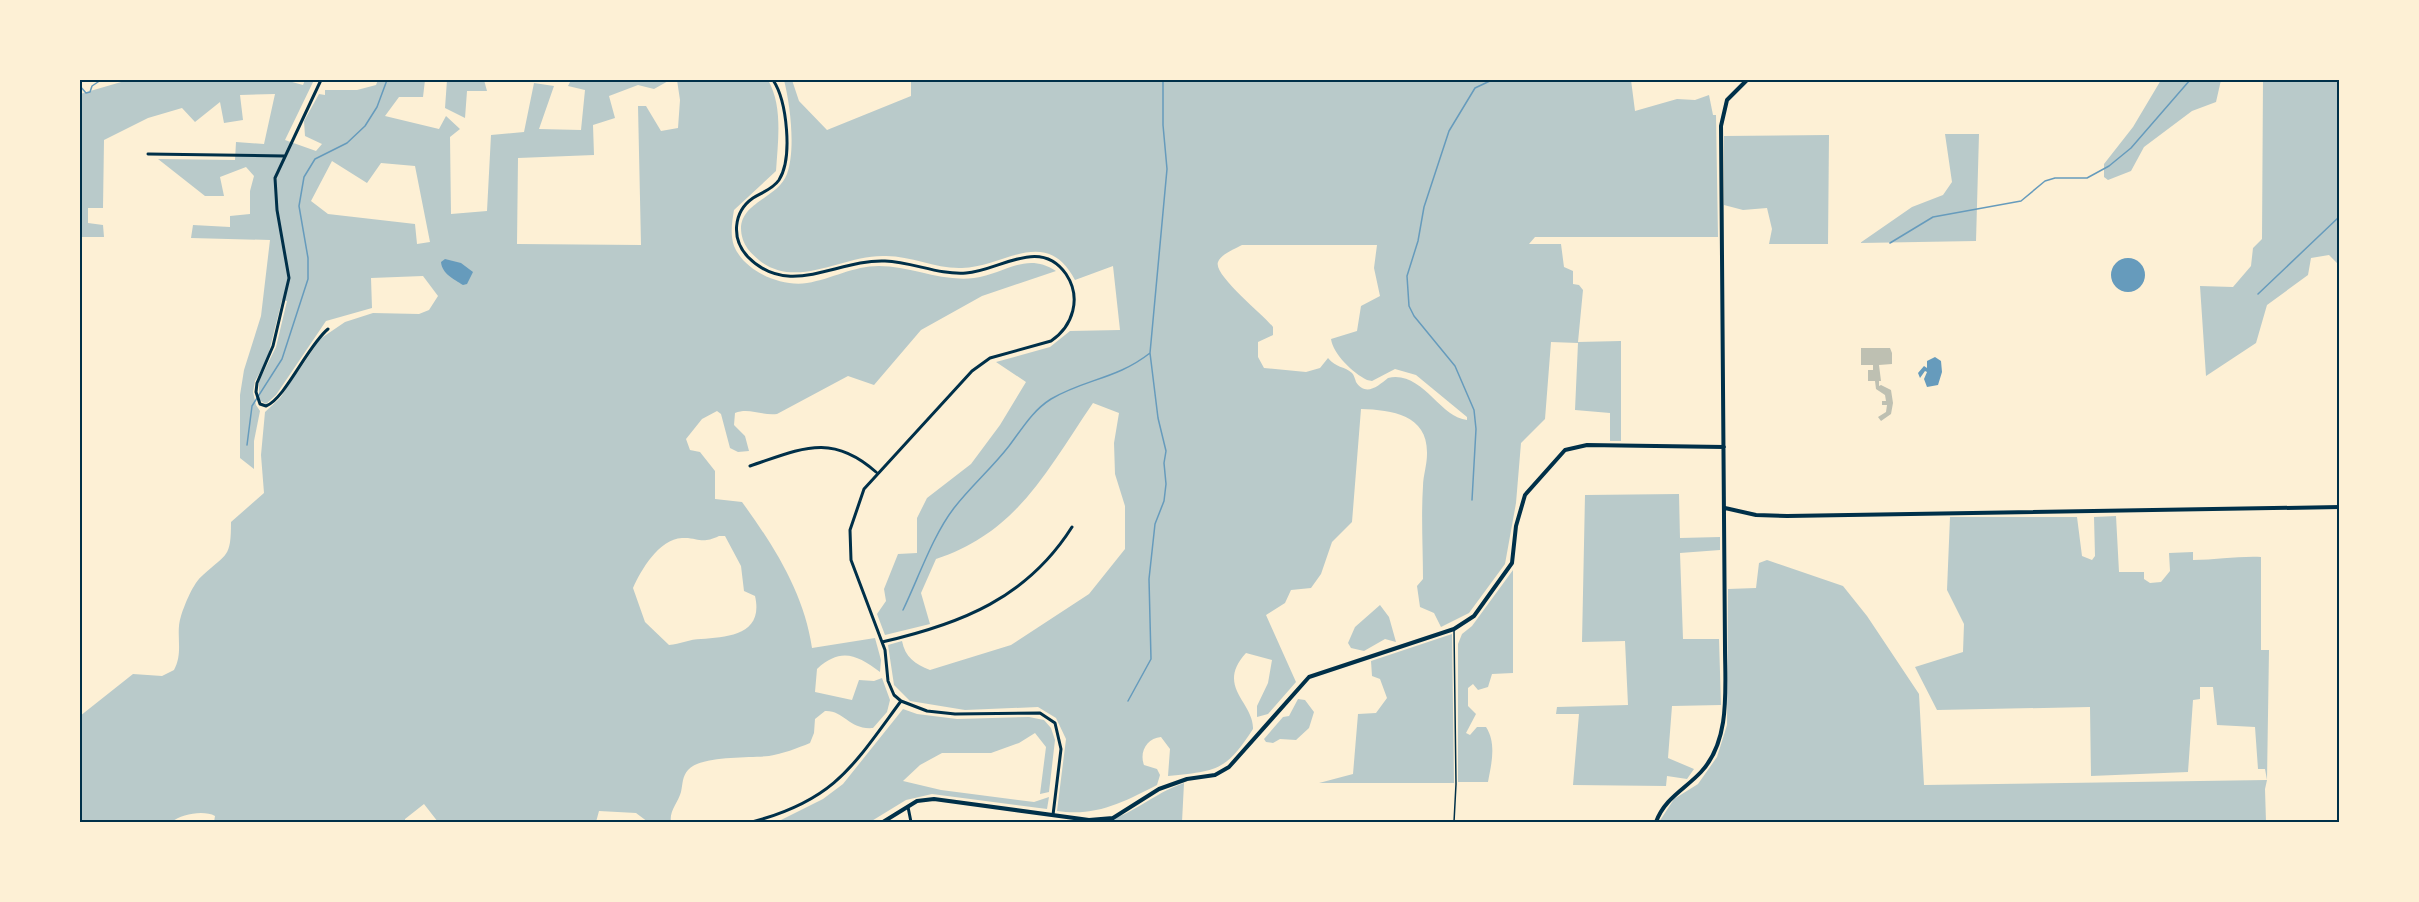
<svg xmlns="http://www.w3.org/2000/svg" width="2419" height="902" viewBox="0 0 2419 902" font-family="'Alegreya Sans',sans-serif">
	<rect width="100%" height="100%" fill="#fdf0d5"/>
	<path fill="#b9caca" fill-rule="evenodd" d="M128 80H285L303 85 305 80H314L285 140 316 151 322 144 305 136 304 121 319 94 325 95V90H357L376 85 378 80H425L423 97H399L385 116 439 129 446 116 460 129 450 137 451 214 487 211 491 135 524 132 534 83 554 86 539 129 581 130 585 90 568 86 571 80H670L654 89 638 85 609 96 615 118 593 125 594 155 518 158 517 244 641 245 638 106H646L661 131 678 128 680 100 677 80H768C783 106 778 141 776 171L734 210C732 222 730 234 734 246 745 272 781 287 807 283 832 279 853 266 879 266 911 266 941 282 974 278 1005 274 1026 251 1056 271L982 296 921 330 874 385 848 376 777 414C762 416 749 407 735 413L734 425 745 436 749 451 738 452 730 448 721 414 717 411 702 419 686 439 690 450 700 452 715 471V499L742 502C774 546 804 593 812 648L875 638 881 660 880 672C857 655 841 647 817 669L815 692 852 700 859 680 874 681 882 678 890 700 887 712 873 728C849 730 844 710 825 711L815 719 814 733 810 743C798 748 782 754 769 756 751 758 701 755 688 770 682 777 683 783 681 792 678 803 669 811 671 822H648L636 813 599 811 596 822H438L424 804 405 819V822H214L215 816C204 810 181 814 172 822H80V716L133 674 162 676 174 670C184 652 175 634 181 616 185 604 193 583 203 575 227 553 231 558 231 522L264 493 261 455 265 412 280 398 320 339 345 322 373 313 419 314 429 310 438 296 423 276 371 278 372 308 326 321 276 395 266 404 259 400V381L276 347 287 301 282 300 267 360 255 381 253 392 256 405 260 411 254 441V469L240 458V395L244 370 261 316 270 240 191 238 193 225 230 227V216L250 214V191L254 176 246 167 220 177 224 196H205L158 159 235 160 236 142 264 144 275 94 240 95 243 120 224 123 220 102 195 122 182 108 148 118 104 140 103 208H88V223L103 225 104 237H80V94ZM332 161 367 183 381 163 415 166 430 242 417 244 415 224 328 214 311 201ZM719 536H725L741 566 744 591 755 596C764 635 728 637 701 639 690 639 680 644 669 645L645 622 633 588C641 570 659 539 682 538 699 537 700 545 719 536Z
		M447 80H484L487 91H467L465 118 445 108Z
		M784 80H792L799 101 827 130 911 96V80H1631L1635 111 1677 99 1695 100 1709 95 1713 115H1716L1718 237H1535L1529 244H1561L1564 267 1573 271V284L1579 285 1583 290 1578 342 1621 341V441H1610V413L1575 410 1578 343 1551 342 1545 419 1521 443 1516 503 1505 564 1469 613 1441 627 1434 613 1420 607 1417 586 1423 579C1423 548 1421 517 1423 486 1423 476 1427 465 1427 454 1428 415 1393 410 1361 409L1352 522 1332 542 1321 574 1311 588 1291 590 1285 603 1266 615 1296 682 1268 714 1257 717V706L1268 683 1272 660 1246 653C1215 687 1254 702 1253 729 1226 771 1217 771 1168 776L1170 749 1161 737C1147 738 1139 752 1144 765L1157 769 1160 775 1157 785C1124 802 1096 817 1057 811L1066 739 1056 718 1038 707 965 710 910 701 894 685 888 645 902 641C905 657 915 664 930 670L1011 645 1089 594 1125 549V506L1115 474 1114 443 1119 413 1093 403C1047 470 1018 532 936 559L921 593 930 624 885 635 877 614 886 601 884 589 898 554 917 553V518L927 498 971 464 1000 425 1026 382 996 362 1050 347 1070 331 1120 330 1113 266 1075 280C1046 225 1004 267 962 268 936 269 912 256 886 256 843 254 799 290 760 261 753 255 746 249 743 240 731 203 777 201 787 174 796 149 790 104 784 80ZM1242 245H1377L1374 268 1380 296 1361 306 1357 331 1331 339C1333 354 1353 373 1367 380L1372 381 1395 369 1416 375 1467 417V420C1440 418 1422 370 1388 378 1378 386 1366 397 1356 382 1355 379 1354 375 1352 373 1344 366 1336 368 1328 358L1320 368 1306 372 1264 368 1258 357V342L1273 335V327C1264 315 1213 275 1218 262 1221 254 1235 249 1242 245Z
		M2161 80H2221L2216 102 2192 111 2144 147 2131 171 2108 180 2104 177V164L2133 127Z
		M2263 80H2339V265L2329 255 2311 258 2308 275 2267 305 2256 343 2206 376 2200 286 2233 287 2251 266 2253 248 2262 239Z
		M1945 134H1979L1976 241 1860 243 1912 207 1943 195 1952 182Z
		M1829 135 1828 244H1769L1772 229 1767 208 1743 210 1724 205V136Z
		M1679 494 1680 538 1720 537V550L1680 553 1683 639H1719L1721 705 1672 706 1668 758 1694 769 1687 779 1667 776 1666 786 1573 785 1579 714H1556L1557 707 1628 705 1625 641 1582 642 1585 495Z
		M2116 516 2119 572H2144V579L2150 583 2161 582 2170 571 2169 553 2193 552V560C2216 560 2238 556 2261 557V650H2269L2267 780 2265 789 2266 822H1659L1674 799 1698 784 1717 757 1727 725 1728 589 1756 588 1759 563 1767 560 1843 586 1867 616 1919 694 1924 785 2267 780 2265 769H2258L2255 727 2217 725 2213 687H2200V699L2193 700 2188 772 2091 776 2090 707 1937 710 1915 667 1963 652 1964 624 1947 590 1950 517H2077L2082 556 2092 560 2095 556 2094 517Z
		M1513 570V673L1492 674 1488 687 1478 690 1473 684 1468 688V706L1476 714 1466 733 1470 735 1477 727H1486C1497 744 1491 765 1488 782H1458V644L1462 634 1472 626Z
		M1380 605 1389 617 1396 642 1385 639 1364 651 1351 648 1348 643 1355 627Z
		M1452 634 1454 783H1319L1353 774 1358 714 1376 713 1387 698 1380 679 1372 676 1371 661Z
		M1298 699 1305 700 1314 712 1309 728 1296 740 1280 739 1273 743 1266 742 1264 739 1283 717 1289 716Z
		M903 709 917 714 957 719 1029 717 1044 720 1051 728 1055 740 1049 792 1040 794 1046 747 1035 733 1019 743 991 753H942L920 765 903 781 941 790 1034 802 1049 797 1047 809 932 794 906 800 870 822H777L823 799 843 784Z
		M1184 783 1182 822H1099C1126 820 1155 792 1184 783Z"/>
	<path fill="#669bbc" d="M2111 275a17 17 0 1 1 34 0a17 17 0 1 1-34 0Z
		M445 259 461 263 473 272 467 284 463 285C454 279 442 274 441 262Z
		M1935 357 1941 361 1942 372 1938 385 1927 387 1924 379 1927 372 1925 371 1920 378 1918 373 1924 366 1927 368V361Z"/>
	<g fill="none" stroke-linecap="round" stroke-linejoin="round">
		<path stroke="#669bbc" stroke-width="1.5" d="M80 86 86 93 90 92 92 86 101 80
			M1890 243 1933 217 2021 201 2045 181 2055 178H2087L2109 166 2131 148 2190 80
			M2258 294 2340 216
			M247 445 252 406 282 359 308 279V258L299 206 304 177 315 159 347 143 365 126 377 107 387 80
			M1472 500 1476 429 1474 410 1455 366 1414 316 1409 306 1407 276 1418 241 1424 207 1449 131 1475 88 1492 80
			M903 610C918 579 933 535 954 508 971 486 992 468 1009 446 1022 429 1032 411 1051 399 1085 379 1117 379 1150 353
			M1128 701 1151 659 1149 579 1155 524 1164 501 1166 484 1164 463 1166 451 1158 418 1150 353 1167 169 1163 125V80
			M1996 821 1997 822"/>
	</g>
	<path fill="#bec0b2" d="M1861 348H1890L1892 353V364L1879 365 1881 381H1879V386L1881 385 1891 390 1893 403 1891 414 1881 421 1878 417 1886 412 1887 405H1882V401H1886L1885 395 1876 389 1875 381H1868V370H1873V365H1861Z"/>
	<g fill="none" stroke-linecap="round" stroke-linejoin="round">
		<path stroke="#003049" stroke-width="1.5" d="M1454 822 1456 784 1454 630"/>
		<path stroke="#003049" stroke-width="3" d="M321 80 275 178 277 210 289 278 273 346 257 383 256 392 260 404 266 406C285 399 308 345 328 329
			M773 80C787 101 793 158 779 180 772 190 762 192 753 198 733 212 731 239 748 257 789 299 837 259 885 261 913 262 938 275 966 273 999 271 1040 236 1066 274 1082 298 1073 326 1051 341L990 358 972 371 864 489 850 530 851 560 885 650 888 681 894 695 901 701 927 711 955 714 1040 713 1055 723 1061 749 1053 815
			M148 154 284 156
			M750 466C801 449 831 432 876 472
			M882 642C961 624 1027 598 1072 527
			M908 807 911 822
			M752 822C835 800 853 766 901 701"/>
		<path stroke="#003049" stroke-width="4" d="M1725 508 1756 515 1787 516 2340 507
			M883 822 917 801 934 799 1089 820 1113 818 1159 789 1187 779 1215 775 1229 767 1309 677 1454 629 1474 616 1512 563 1516 526 1525 495 1565 450 1587 445 1724 447
			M1656 822C1665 798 1684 790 1701 772 1731 740 1725 688 1725 647L1721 126 1727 100 1747 80"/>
	</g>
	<rect width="2419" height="902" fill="none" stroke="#fdf0d5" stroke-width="162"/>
	<rect x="81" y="81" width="2257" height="740" fill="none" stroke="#003049" stroke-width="2"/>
</svg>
